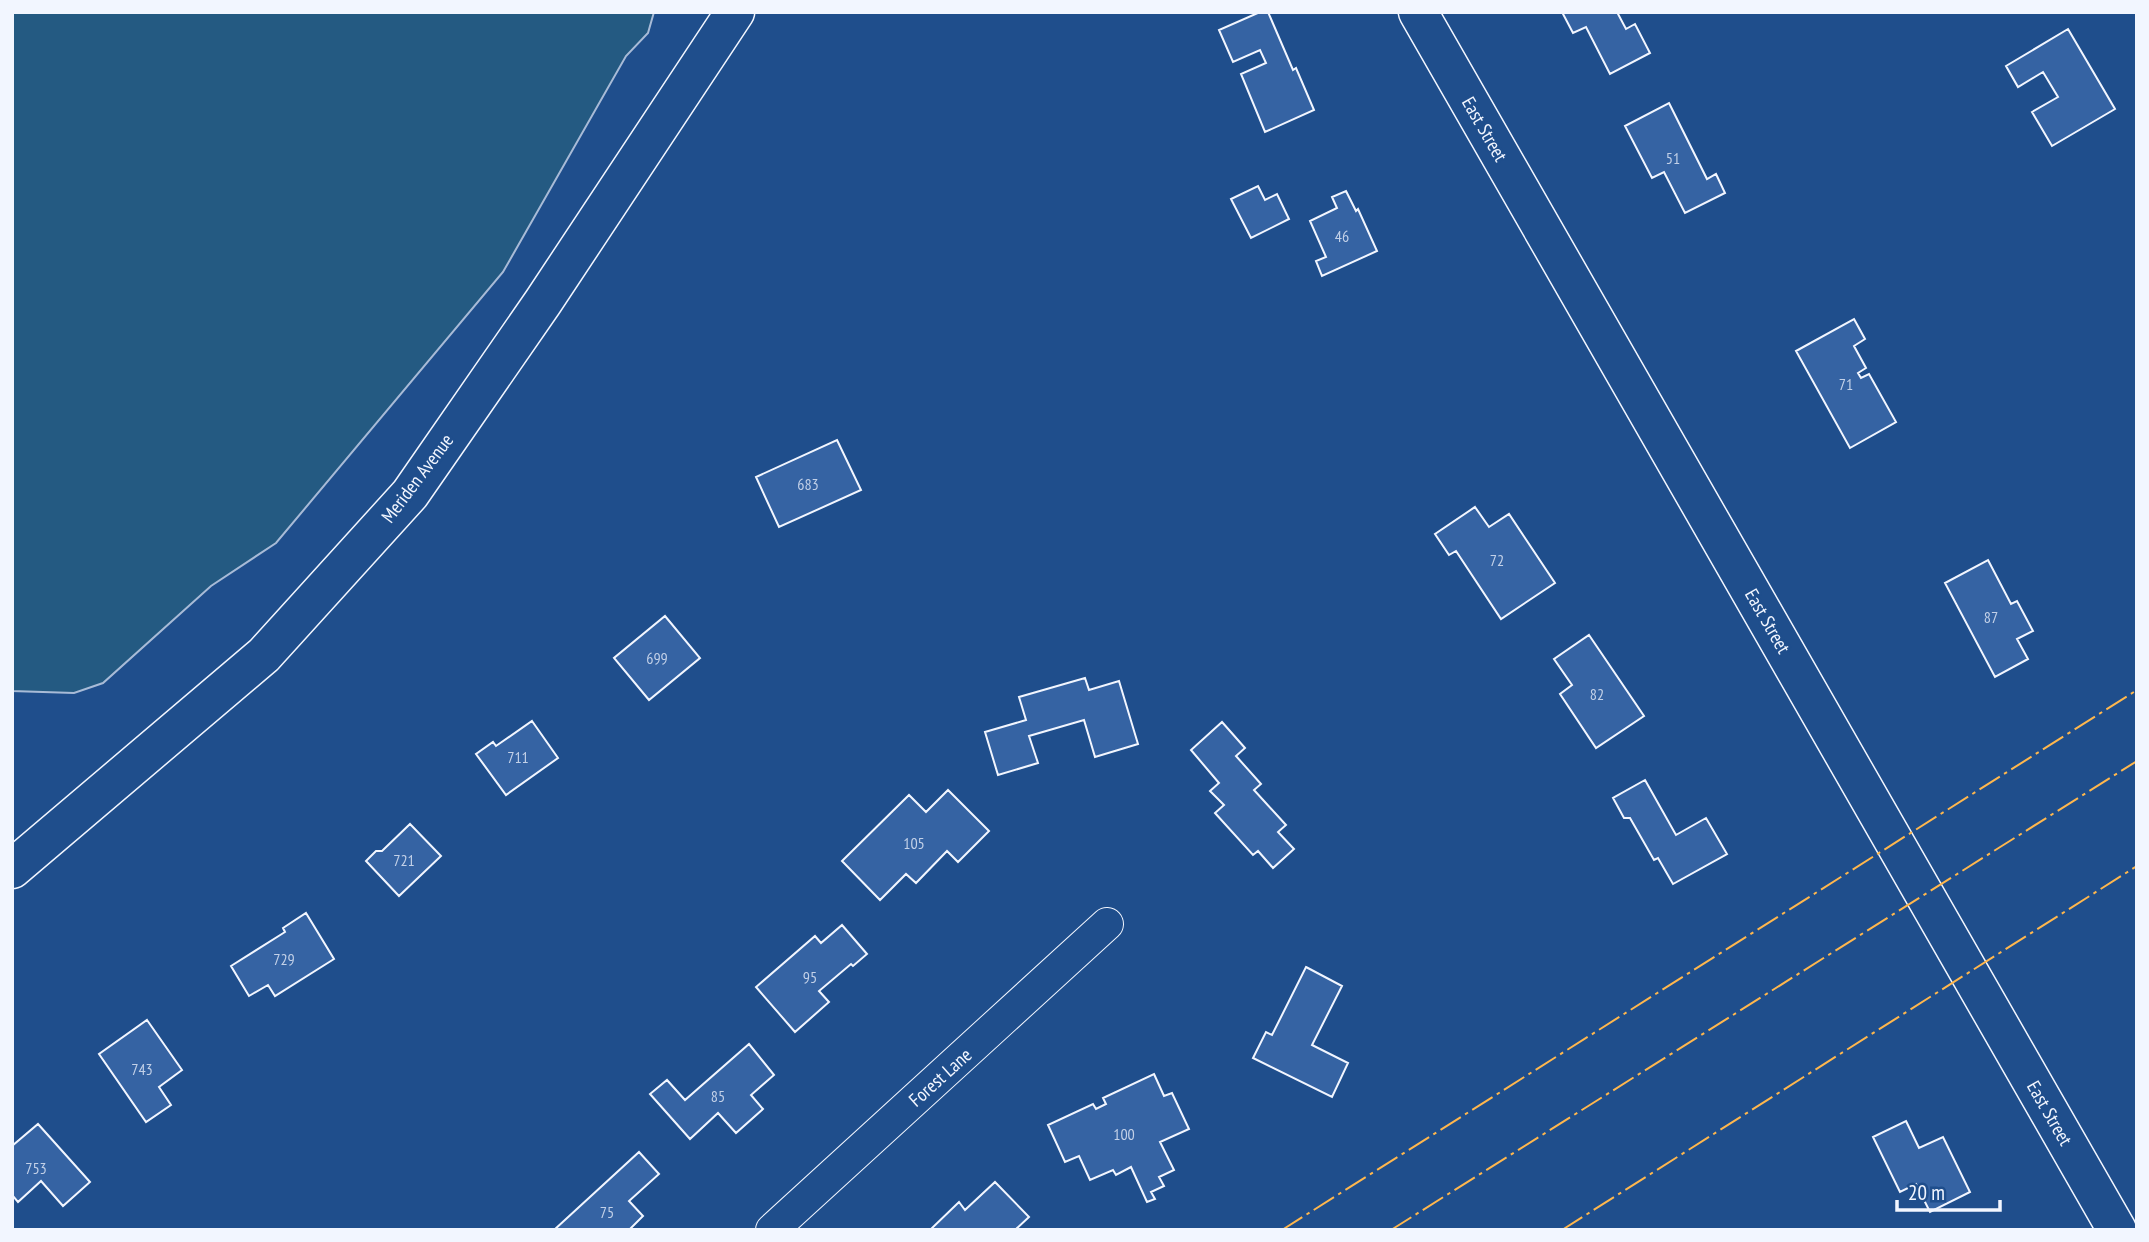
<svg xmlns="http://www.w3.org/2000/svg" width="2149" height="1242" viewBox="0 0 2149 1242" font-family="'PT Sans Narrow',sans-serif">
	<rect width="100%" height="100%" fill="#1f4e8c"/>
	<path fill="#245a82" stroke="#a8bbd7" stroke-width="2" d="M12 12H654L648 33 626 56 503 272 276 543 211 586 103 683 74 693 12 691Z"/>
	<path fill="#3563a3" stroke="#f2f6ff" stroke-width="2" d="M1260 12H1268L1293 70 1296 68 1314 110 1265 132 1241 74 1266 63 1260 50 1233 62 1219 30Z
		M1562 12H1617L1626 29 1635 24 1650 53 1610 74 1586 27 1573 33Z
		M2068 29 2115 109 2052 146 2032 112 2058 97 2043 72 2018 87 2006 66Z
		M1669 103 1707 179 1716 174 1725 193 1685 213 1664 172 1652 178 1625 126Z
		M1258 186 1265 200 1277 194 1289 219 1251 238 1231 199Z
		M1346 191 1356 211 1358 209 1377 251 1322 276 1316 261 1326 257 1310 221 1337 208 1332 197Z
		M1854 319 1865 339 1854 346 1866 368 1858 373 1861 378 1869 374 1896 422 1850 448 1796 351Z
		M837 440 861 490 779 527 756 477Z
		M1475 507 1489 527 1509 514 1555 583 1501 619 1456 551 1449 555 1435 534Z
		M1988 560 2011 604 2017 601 2033 631 2017 639 2028 659 1995 677 1945 583Z
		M665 616 700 658 649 700 614 658Z
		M1589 635 1644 716 1596 748 1560 694 1572 685 1554 659Z
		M1085 678 1089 690 1119 681 1138 744 1095 757 1084 720 1029 736 1038 763 998 775 985 732 1026 720 1019 697Z
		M532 721 558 758 506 795 476 754 493 742 496 746Z
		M1222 722 1245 748 1236 756 1261 784 1254 790 1286 825 1278 832 1294 849 1273 868 1258 851 1253 855 1215 813 1224 805 1210 791 1219 783 1191 750Z
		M1645 780 1676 835 1706 818 1727 854 1673 884 1658 858 1654 860 1630 818H1624L1613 798Z
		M948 790 989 831 958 862 947 851 916 883 906 874 880 900 842 861 909 795 926 812Z
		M410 824 441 856 399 896 366 861 376 851H382Z
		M306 913 334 959 275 996 268 985 249 996 231 966 285 932 283 928Z
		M842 925 867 954 853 966 851 964 819 991 829 1002 795 1032 756 987 815 936 821 943Z
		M1306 967 1342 986 1312 1045 1348 1063 1332 1097 1253 1058 1266 1032 1272 1035Z
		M147 1020 182 1070 159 1087 171 1105 146 1122 99 1054Z
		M749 1044 774 1075 751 1095 763 1109 736 1133 718 1113 690 1139 650 1094 667 1080 685 1100Z
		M1154 1074 1164 1096 1172 1093 1189 1129 1160 1142 1174 1170 1159 1177 1164 1186 1151 1192 1155 1199 1147 1202 1131 1167 1116 1175 1113 1170 1090 1180 1079 1156 1065 1162 1048 1125 1093 1104 1096 1109 1106 1104 1103 1098Z
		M1906 1121 1919 1148 1943 1137 1970 1192 1930 1212 1916 1184 1900 1192 1873 1137Z
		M38 1124 90 1182 63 1206 41 1181 18 1202 12 1195V1146Z
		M639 1152 659 1174 629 1201 643 1216 629 1230H554Z
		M995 1182 1029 1217 1015 1230H930L959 1202 965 1210Z"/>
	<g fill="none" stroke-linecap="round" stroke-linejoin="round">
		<g stroke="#f2f6ff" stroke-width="34">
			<path id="minor" d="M772 1230 1107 924"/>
		</g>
		<g stroke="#f2f6ff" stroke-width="41">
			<path id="tertiary" d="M1418 12 2117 1230"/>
		</g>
		<g stroke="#f2f6ff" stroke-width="41">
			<path id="secondary" d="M12 869 264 655 410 494 543 302 735 12"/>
		</g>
		<use href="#minor" stroke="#1f4e8c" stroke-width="32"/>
		<use href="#tertiary" stroke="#1f4e8c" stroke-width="38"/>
		<use href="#secondary" stroke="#1f4e8c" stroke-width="38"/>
		<path stroke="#ffb74d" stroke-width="2" stroke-dasharray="24 5 3.5 5" stroke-linecap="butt" d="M1282 1230 2137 690
			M1391 1230 2137 761
			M1562 1230 2137 866"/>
	</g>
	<g text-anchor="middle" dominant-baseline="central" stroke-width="5" stroke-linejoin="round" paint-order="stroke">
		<g font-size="16" fill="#c3d1e8">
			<text x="1673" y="158">51</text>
			<text x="1342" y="236">46</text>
			<text x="1846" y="384">71</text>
			<text x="808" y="484">683</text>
			<text x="1497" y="560">72</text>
			<text x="1991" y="617">87</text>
			<text x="657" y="658">699</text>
			<text x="1597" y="694">82</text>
			<text x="518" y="757">711</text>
			<text x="914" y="843">105</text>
			<text x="404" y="860">721</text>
			<text x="284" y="959">729</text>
			<text x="810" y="977">95</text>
			<text x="142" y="1069">743</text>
			<text x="718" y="1096">85</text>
			<text x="1124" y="1134">100</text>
			<text x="36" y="1168">753</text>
			<text x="607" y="1212">75</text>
		</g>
		<g font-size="19" fill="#f2f6ff" stroke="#1f4e8c">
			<text transform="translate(1485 129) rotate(60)">East Street</text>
			<text transform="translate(417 478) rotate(-53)">Meriden Avenue</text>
			<text transform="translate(1768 621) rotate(60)">East Street</text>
			<text transform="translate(940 1077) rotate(-42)">Forest Lane</text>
			<text transform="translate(2050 1113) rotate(60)">East Street</text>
		</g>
	</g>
	<rect width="2149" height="1242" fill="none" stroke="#f2f6ff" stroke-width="28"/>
	<path d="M1897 1200v10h103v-10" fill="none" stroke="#f2f6ff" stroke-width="3.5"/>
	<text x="1908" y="1200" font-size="21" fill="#f2f6ff" stroke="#1f4e8c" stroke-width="5" paint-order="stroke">20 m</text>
</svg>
